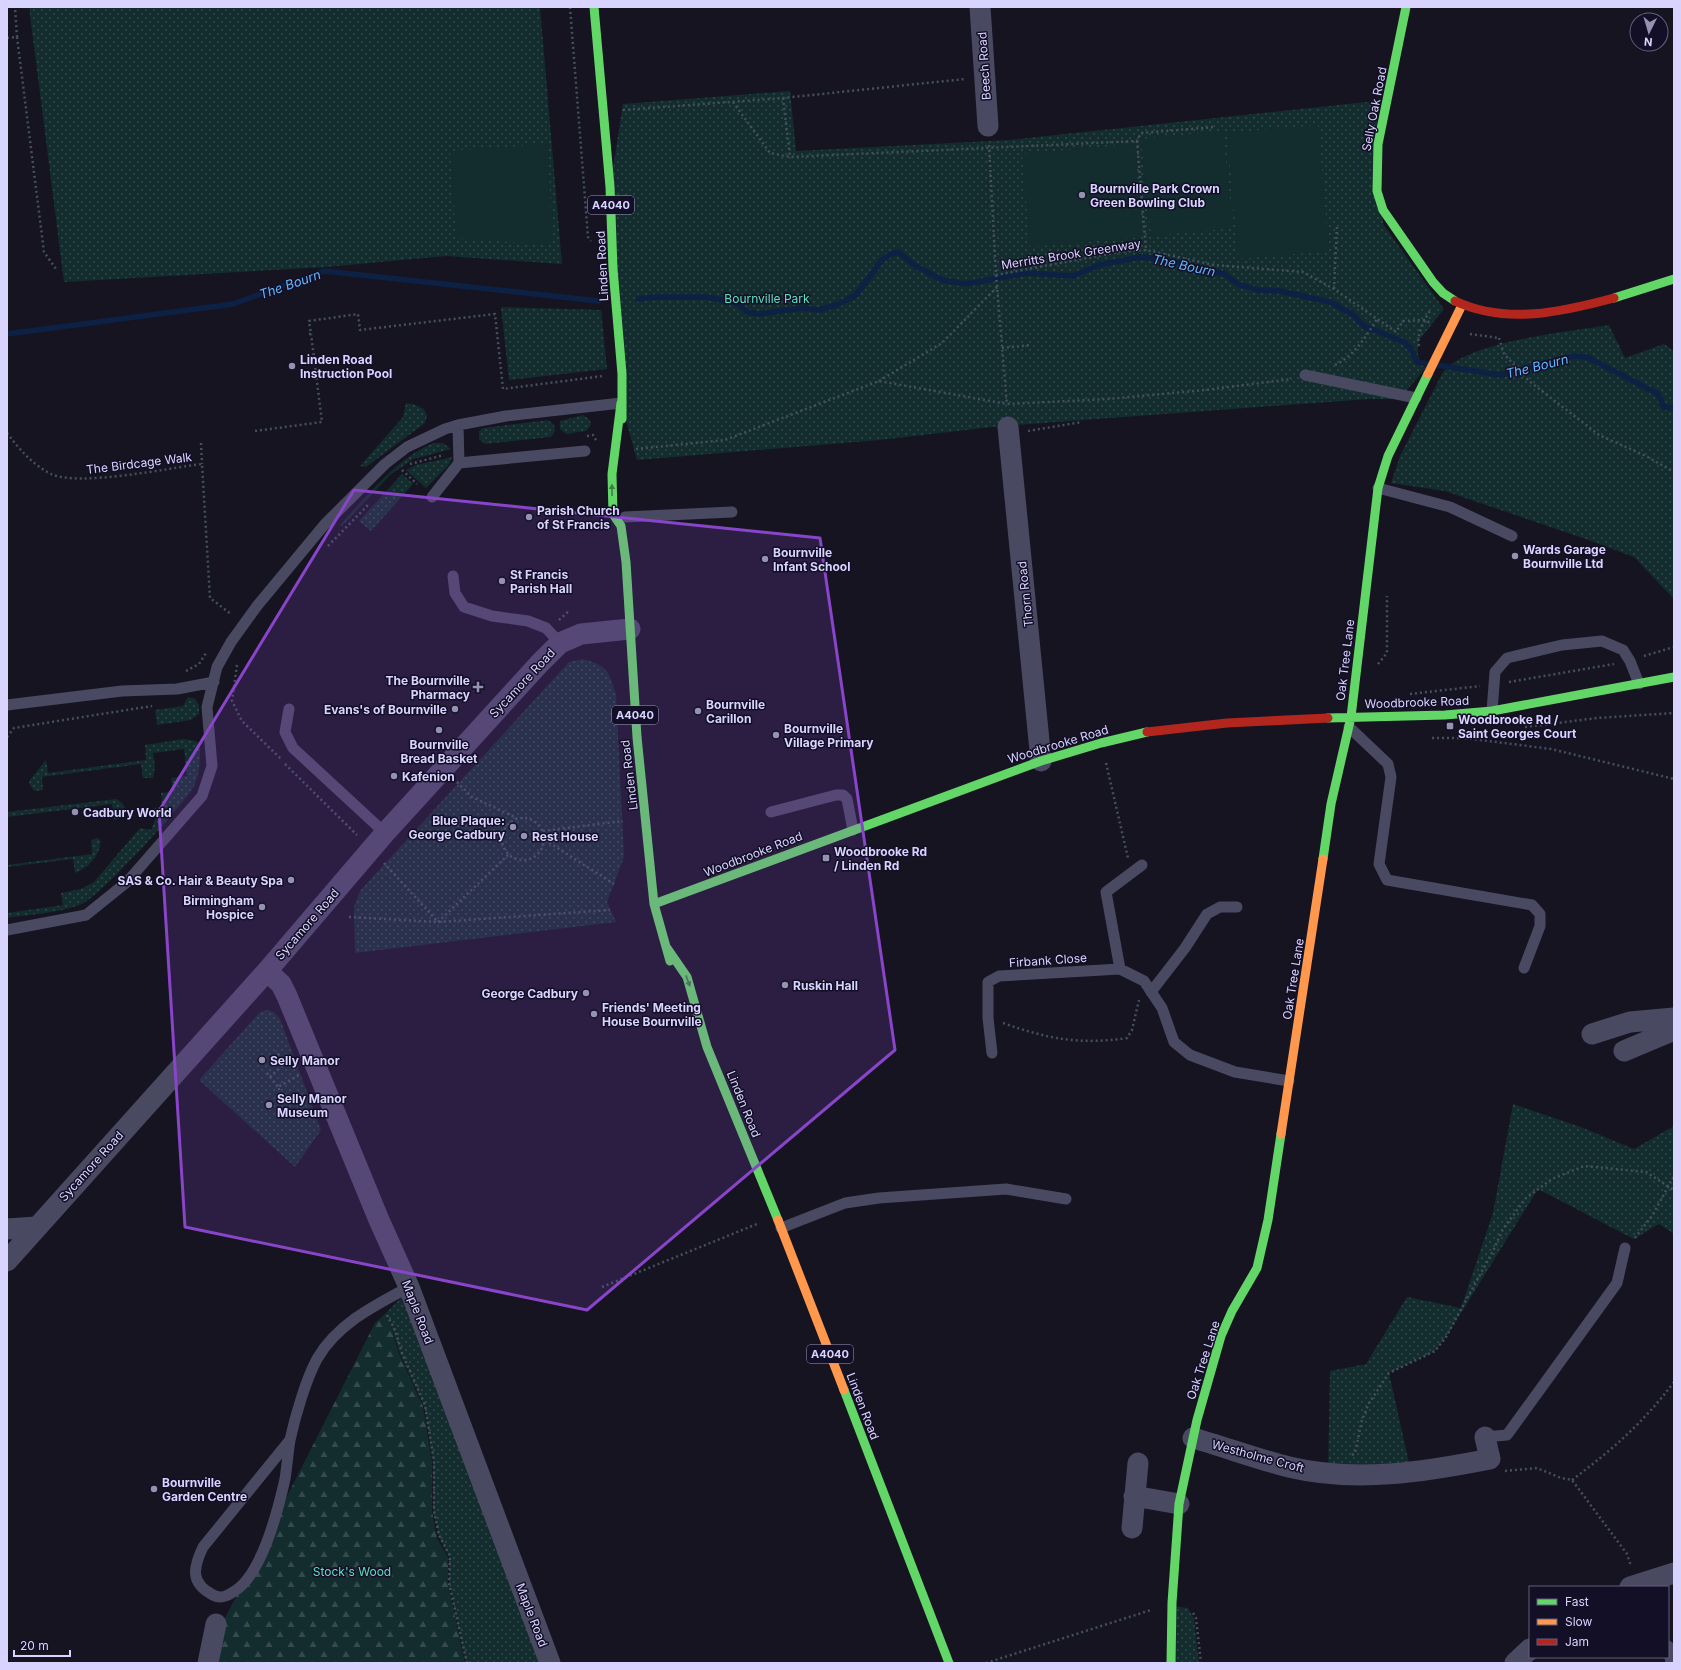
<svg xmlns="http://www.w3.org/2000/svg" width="1681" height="1670" viewBox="0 0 1681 1670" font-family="Inter,sans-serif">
	<defs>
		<pattern id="green-dots" width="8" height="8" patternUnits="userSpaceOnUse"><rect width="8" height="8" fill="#132c2d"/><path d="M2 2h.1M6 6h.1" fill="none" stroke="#354a4c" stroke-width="1.8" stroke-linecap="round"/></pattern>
		<pattern id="forest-firs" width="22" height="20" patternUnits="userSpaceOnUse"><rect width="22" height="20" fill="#132c2d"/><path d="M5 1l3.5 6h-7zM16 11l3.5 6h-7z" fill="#354a4c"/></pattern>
	</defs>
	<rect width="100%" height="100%" fill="#161421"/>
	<path fill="url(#green-dots)" d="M29 7H540L562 264 446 256 326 267 64 282Z
		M790 91 796 151 1010 140 1376 101 1383 224 1444 309 1420 339C1416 351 1417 359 1426 368L1405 392 1401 399H1369L1001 426 879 440 637 460 621 403 610 187 623 104Z
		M501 307 601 310 607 369 509 380Z
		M1609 325 1625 358 1664 344 1674 351V599L1634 557 1583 538 1445 491 1391 483 1400 456 1443 372C1469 341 1568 332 1609 325Z
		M406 403 413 404 424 409 427 416 425 423 370 464 366 467 360 466 403 417Z
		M583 415 590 420 591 425 586 431 566 434 560 429V421Z
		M548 420 554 425 555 431 551 437 485 444 479 439V431L483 428Z
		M433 443H443L451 449 413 459 390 475 342 526 340 525C368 495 395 460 433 443Z
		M453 457 448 466 426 488 406 470 416 465Z
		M402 474 413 484 371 531 359 521Z
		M583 659C608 666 608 670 616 694L624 857 607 902 616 922 355 953 354 907 360 891 569 662Z
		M188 697 195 699 199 705V714L191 720 157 725 155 710 183 706Z
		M183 739 196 741 200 745C200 759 200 771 195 784 188 801 98 898 82 904 59 913 32 914 7 918V913L63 905 61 893 81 889 94 882 140 828 151 830 156 817 144 814 143 810 162 807 161 793 173 791 171 778 187 776 184 749 153 753 155 767 153 778H143L141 764 42 777 43 790 34 791 29 783 30 780 46 760 48 773 146 760 145 745Z
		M116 799C129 805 128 818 114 820L112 804 7 817V812Z
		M98 838 101 841C99 856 89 868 75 873L73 859 7 867V865L92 854 91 840Z
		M267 1010 274 1012 280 1019 321 1130 295 1167 199 1080 260 1012Z
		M1513 1104 1578 1126 1634 1149 1674 1126V1234L1659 1224 1634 1239 1538 1189 1446 1337 1435 1351 1389 1373 1411 1472 1328 1473 1330 1371 1366 1364 1407 1297 1461 1308 1493 1213Z
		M409 1290 547 1663H466L449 1583V1557L439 1537 433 1511V1461L424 1406 400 1354 387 1312Z
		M1173 1606 1188 1608 1194 1619 1199 1663H1173Z"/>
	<path fill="url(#forest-firs)" d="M387 1312 399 1354 423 1406 432 1461V1511L437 1538 448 1557V1583L465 1663H213L221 1626 375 1323Z"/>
	<path fill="#132c2d" d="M1318 125 1329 251 1238 259 1227 133Z
		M1223 131 1233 228 1151 236 1141 139Z
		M548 144 552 245 456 238 450 151Z
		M1134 144 1143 237 1030 247 1022 154Z"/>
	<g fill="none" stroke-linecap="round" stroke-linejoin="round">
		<path stroke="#0d2144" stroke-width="5.5" d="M638 299 656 297H707L737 303 747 312 759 314 802 308 819 310 839 304 856 295 882 260 891 254 898 252 916 266 942 280 966 284 1026 273 1073 276 1099 265 1141 257 1168 260 1224 274 1238 284 1257 290 1280 291 1330 302 1352 314 1364 326 1404 342 1411 349 1417 362 1429 364
			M7 334 233 304 324 271 599 301
			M1437 365 1500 375 1573 356 1587 357 1658 394 1664 407 1674 408"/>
		<path stroke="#44505f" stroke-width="2.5" stroke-dasharray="2 3" stroke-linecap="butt" d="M570 7 588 237 591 241
			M17 37 44 252 56 269
			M7 38 17 37 15 7
			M783 98 790 157
			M733 102 770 153 790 157 1137 141 1141 133 1215 127
			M623 110 783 98 965 79
			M1137 141 1146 250
			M989 145 996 275 1119 252 1146 250 1214 265 1303 272 1334 289 1396 332 1403 321 1424 320 1431 323
			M996 275 1007 405
			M1334 289 1337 225
			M309 334H311L309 321 358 314 360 330 495 314 503 389 603 376
			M1470 334 1499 338
			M1499 338 1504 354 1529 381 1599 435 1646 456 1674 472
			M1419 346C1416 334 1425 319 1431 309
			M1002 348 1031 345
			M1335 365C1354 356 1366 337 1377 319
			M879 381 942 343 997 287
			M255 431 322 422 311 334
			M1028 431 1082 422
			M7 433C19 449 33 465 51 474 78 487 169 468 202 464L210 598 231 614
			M587 436 593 435 596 440
			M201 443 202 464
			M636 449 725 440 879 381 1007 404 1108 399 1205 390 1292 379
			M410 464 444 455
			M402 470 417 484
			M328 546 368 505
			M559 620 570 610
			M1644 656 1674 647
			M1378 664 1387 653V596
			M237 665 232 701 242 721 282 760
			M186 671 199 664 206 653
			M1509 682 1614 664
			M1410 694 1480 686
			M1525 727 1597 718 1674 713
			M7 737 14 728 152 706
			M1432 738H1460L1485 734
			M1465 738 1551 749 1674 779
			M1106 763 1128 858
			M285 764 357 835
			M457 782 472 797 517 818
			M502 839a21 21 0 1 1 42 0a21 21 0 1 1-42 0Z
			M543 831 623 821
			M545 840 614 884
			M384 863 438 922 509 854
			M349 917 438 922 610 910
			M1003 1023C1048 1039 1079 1045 1127 1038L1132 1030 1139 1000
			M267 1073 278 1087
			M270 1077 285 1063 276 1051
			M285 1104 278 1087 299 1075
			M1635 1238 1652 1216 1674 1176
			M602 1287 757 1224
			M387 1315 395 1330 402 1353 425 1405 434 1461V1511L439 1535 450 1556 449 1583 467 1663
			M1352 1455 1355 1453 1362 1420 1369 1403 1389 1373 1435 1351 1446 1337 1493 1251 1503 1229 1526 1198 1552 1179 1584 1166 1646 1172 1674 1190
			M1505 1471 1537 1468 1561 1478 1572 1480 1627 1554 1631 1566
			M1572 1480C1613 1449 1643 1423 1674 1382
			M1193 1613 1196 1618 1201 1663
			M986 1663 1151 1610"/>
		<path stroke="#4a4962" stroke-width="11" d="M1305 375 1416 398
			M459 463 585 451
			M1378 488 1450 507 1512 536
			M432 497 459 463 458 425
			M625 517 732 512
			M453 576 455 593 464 607 492 616 528 621 546 628 560 643
			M7 705 122 691 177 689 214 682
			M289 709 285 732 293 748 385 833
			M1492 711 1495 672 1507 658 1562 645 1602 641 1623 650 1630 661 1639 684
			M1349 727 1388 764 1391 777 1379 864 1387 880 1532 905 1540 914V926L1524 968
			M771 812 836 795H843L847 799 853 830
			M7 930 86 915 127 882 202 796 212 766 207 707 217 667 231 642 257 606 325 524 385 464 407 447 445 429 458 425 506 416 621 403
			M1120 969 1106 892 1142 865
			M1151 992 1185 948 1207 914 1220 907H1237
			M992 1053 988 1018V982L999 976 1120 969 1144 981 1162 1008 1174 1042 1190 1055 1235 1072 1289 1081
			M781 1228 845 1203 879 1198 1006 1189 1066 1199
			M1485 1437 1507 1435 1617 1283 1625 1248
			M290 1440 203 1547C193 1568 190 1583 213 1595 221 1599 227 1596 233 1592 262 1576 278 1510 285 1479 287 1466 288 1452 290 1440 295 1417 306 1379 317 1359 337 1324 375 1305 409 1287
			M1668 1646 1671 1663"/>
		<path stroke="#4a4962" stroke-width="21" d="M980 7 988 126
			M1008 427 1041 761
			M267 971 281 984 287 996 379 1220 409 1287 550 1663
			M1592 1034 1630 1022 1674 1018
			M1624 1051 1674 1030
			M7 1229 36 1227
			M7 1261 267 971 385 833 539 664 560 643 581 634 630 629
			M1193 1438C1225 1447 1257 1459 1289 1467 1356 1483 1424 1472 1490 1459L1485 1437
			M1134 1496 1179 1504
			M1132 1528 1138 1463
			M1630 1587 1674 1573
			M208 1663 216 1624
			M1515 1663 1530 1649"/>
		<path stroke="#63d668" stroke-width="9" d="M594 7 610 187 613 269 622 374V419
			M1406 7 1378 144 1377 191 1383 210 1433 282 1443 293 1455 301
			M1614 298 1674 279
			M621 403 612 474 613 514 621 526 626 562 637 737 654 904 670 961
			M1328 718 1445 715 1492 711 1674 677
			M1323 859 1331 804 1351 717 1378 488 1388 456 1428 374
			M654 904 1041 761 1101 743 1147 732
			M667 948 687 977 707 1047 778 1220
			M844 1390 949 1663
			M1171 1663 1172 1603 1179 1504 1197 1420 1221 1336 1232 1311 1257 1268 1268 1220 1281 1134"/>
		<path stroke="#ff974d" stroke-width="9" d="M1428 374 1462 305
			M1281 1134 1323 859
			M778 1220 844 1390"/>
		<path stroke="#b3261e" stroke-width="9" d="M1455 301C1506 325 1562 312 1614 298
			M1147 732 1227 723 1328 718"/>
	</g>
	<defs><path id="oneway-solid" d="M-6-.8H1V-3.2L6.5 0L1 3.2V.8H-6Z"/></defs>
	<g fill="#3f7c4a">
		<use href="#oneway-solid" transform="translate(612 490) rotate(-91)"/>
		<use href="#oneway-solid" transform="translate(688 981) rotate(70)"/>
	</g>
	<path fill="#8945c9" fill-opacity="0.2" stroke="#8945c9" stroke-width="3" stroke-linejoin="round" d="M354 490 820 538 895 1050 587 1310 185 1227 159 811Z"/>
	<g fill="#9591b1" stroke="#130f26" stroke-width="1.5">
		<circle cx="1082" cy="195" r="4"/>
		<circle cx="292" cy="366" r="4"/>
		<circle cx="529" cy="517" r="4"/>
		<circle cx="1515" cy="556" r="4"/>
		<circle cx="765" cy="559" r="4"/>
		<circle cx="502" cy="581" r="4"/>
		<path d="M476 681h4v4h4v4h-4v4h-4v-4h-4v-4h4z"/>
		<circle cx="455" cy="709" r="4"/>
		<circle cx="698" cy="711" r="4"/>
		<rect x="1446" y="722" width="8" height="8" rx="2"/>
		<circle cx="439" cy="730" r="4"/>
		<circle cx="776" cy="735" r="4"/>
		<circle cx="394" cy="776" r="4"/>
		<circle cx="75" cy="812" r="4"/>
		<circle cx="513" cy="827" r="4"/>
		<circle cx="524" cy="836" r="4"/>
		<rect x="822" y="854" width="8" height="8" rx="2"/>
		<circle cx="291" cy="880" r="4"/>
		<circle cx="262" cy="907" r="4"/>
		<circle cx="785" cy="985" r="4"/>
		<circle cx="586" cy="993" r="4"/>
		<circle cx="594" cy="1014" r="4"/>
		<circle cx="262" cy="1060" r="4"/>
		<circle cx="269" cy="1105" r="4"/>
		<circle cx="154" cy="1489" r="4"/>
	</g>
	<g text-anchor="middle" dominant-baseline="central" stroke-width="3" stroke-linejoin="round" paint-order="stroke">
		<g fill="#130f26" stroke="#9e99be" stroke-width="1">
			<rect x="588" y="196" width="46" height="18" rx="3"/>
			<rect x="612" y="706" width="46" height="18" rx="3"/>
			<rect x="807" y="1345" width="46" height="18" rx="3"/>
		</g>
		<g font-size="11" font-weight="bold" fill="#d9d4ff">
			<text x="611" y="205">A4040</text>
			<text x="635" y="715">A4040</text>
			<text x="830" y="1354">A4040</text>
		</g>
		<g font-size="12" fill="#d9d4ff" stroke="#130f26">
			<text transform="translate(984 66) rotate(-94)">Beech Road</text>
			<text transform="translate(1374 109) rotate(-79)">Selly Oak Road</text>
			<text transform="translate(1071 254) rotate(-9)">Merritts Brook Greenway</text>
			<text transform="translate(602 266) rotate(-93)">Linden Road</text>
			<text transform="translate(139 463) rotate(-7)">The Birdcage Walk</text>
			<text transform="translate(1025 594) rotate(-96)">Thorn Road</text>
			<text transform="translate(1345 660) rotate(-83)">Oak Tree Lane</text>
			<text transform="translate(522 683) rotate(-47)">Sycamore Road</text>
			<text transform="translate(1417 702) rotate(-2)">Woodbrooke Road</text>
			<text transform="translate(1058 744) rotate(-17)">Woodbrooke Road</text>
			<text transform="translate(629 775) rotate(-97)">Linden Road</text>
			<text transform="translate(753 854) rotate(-21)">Woodbrooke Road</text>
			<text transform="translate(307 924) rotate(-49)">Sycamore Road</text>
			<text transform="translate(1048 960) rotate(-4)">Firbank Close</text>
			<text transform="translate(1293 979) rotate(-81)">Oak Tree Lane</text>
			<text transform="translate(744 1104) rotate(68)">Linden Road</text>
			<text transform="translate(91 1166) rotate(-48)">Sycamore Road</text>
			<text transform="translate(418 1312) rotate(69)">Maple Road</text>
			<text transform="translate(1203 1360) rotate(-72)">Oak Tree Lane</text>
			<text transform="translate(863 1406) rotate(69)">Linden Road</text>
			<text transform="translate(1258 1456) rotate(15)">Westholme Croft</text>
			<text transform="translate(532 1615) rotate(69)">Maple Road</text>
		</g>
		<g font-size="12" font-weight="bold" fill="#d9d4ff" stroke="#130f26" text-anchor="start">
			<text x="1090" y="188">Bournville Park Crown<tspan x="1090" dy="14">Green Bowling Club</tspan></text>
			<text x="300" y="359">Linden Road<tspan x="300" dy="14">Instruction Pool</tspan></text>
			<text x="537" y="510">Parish Church<tspan x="537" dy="14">of St Francis</tspan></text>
			<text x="1523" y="549">Wards Garage<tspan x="1523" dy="14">Bournville Ltd</tspan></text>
			<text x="773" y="552">Bournville<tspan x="773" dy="14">Infant School</tspan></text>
			<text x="510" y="574">St Francis<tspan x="510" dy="14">Parish Hall</tspan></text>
			<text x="470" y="680" text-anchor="end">The Bournville<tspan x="470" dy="14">Pharmacy</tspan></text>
			<text x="706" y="704">Bournville<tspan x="706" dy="14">Carillon</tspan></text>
			<text x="447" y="709" text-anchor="end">Evans's of Bournville</text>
			<text x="1458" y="719">Woodbrooke Rd /<tspan x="1458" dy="14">Saint Georges Court</tspan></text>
			<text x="784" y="728">Bournville<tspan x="784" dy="14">Village Primary</tspan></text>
			<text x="439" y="744" text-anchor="middle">Bournville<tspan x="439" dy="14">Bread Basket</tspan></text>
			<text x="402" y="776">Kafenion</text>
			<text x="83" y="812">Cadbury World</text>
			<text x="505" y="820" text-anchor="end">Blue Plaque:<tspan x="505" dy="14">George Cadbury</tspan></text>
			<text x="532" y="836">Rest House</text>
			<text x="834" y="851">Woodbrooke Rd<tspan x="834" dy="14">/ Linden Rd</tspan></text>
			<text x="283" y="880" text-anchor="end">SAS &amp; Co. Hair &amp; Beauty Spa</text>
			<text x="254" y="900" text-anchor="end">Birmingham<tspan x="254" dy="14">Hospice</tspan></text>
			<text x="793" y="985">Ruskin Hall</text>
			<text x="578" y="993" text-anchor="end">George Cadbury</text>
			<text x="602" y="1007">Friends' Meeting<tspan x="602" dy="14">House Bournville</tspan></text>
			<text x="270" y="1060">Selly Manor</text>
			<text x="277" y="1098">Selly Manor<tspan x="277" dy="14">Museum</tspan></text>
			<text x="162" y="1482">Bournville<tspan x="162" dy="14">Garden Centre</tspan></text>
		</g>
		<g font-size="12" fill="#5fe0c0" stroke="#130f26">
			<text x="767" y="298">Bournville Park</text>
			<text x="352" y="1571">Stock's Wood</text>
		</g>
		<g font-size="13" font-style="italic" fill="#62b6ff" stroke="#130f26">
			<text transform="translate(1184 265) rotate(12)">The Bourn</text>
			<text transform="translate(290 284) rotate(-19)">The Bourn</text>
			<text transform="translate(1537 366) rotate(-14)">The Bourn</text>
		</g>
	</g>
	<rect width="1681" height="1670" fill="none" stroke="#d9d4ff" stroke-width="16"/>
	<rect x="1529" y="1586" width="140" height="72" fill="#130f26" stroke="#625e7d"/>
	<rect x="1537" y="1599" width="20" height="6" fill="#63d668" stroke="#625e7d"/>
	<text x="1565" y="1606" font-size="12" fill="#d9d4ff">Fast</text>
	<rect x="1537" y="1619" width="20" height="6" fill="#ff974d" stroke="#625e7d"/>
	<text x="1565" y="1626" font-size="12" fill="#d9d4ff">Slow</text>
	<rect x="1537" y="1639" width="20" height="6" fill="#b3261e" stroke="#625e7d"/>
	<text x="1565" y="1646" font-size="12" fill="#d9d4ff">Jam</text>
	<g transform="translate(1649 32) rotate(185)"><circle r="19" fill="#130f26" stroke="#625e7d"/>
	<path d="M0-3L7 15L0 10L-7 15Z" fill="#9591b1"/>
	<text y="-6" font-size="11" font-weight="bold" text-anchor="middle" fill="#d9d4ff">N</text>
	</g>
	<path d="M14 1650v6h56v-6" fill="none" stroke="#d9d4ff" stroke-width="2"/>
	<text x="20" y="1650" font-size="12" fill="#d9d4ff" stroke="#130f26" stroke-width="3" paint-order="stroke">20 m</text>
</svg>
